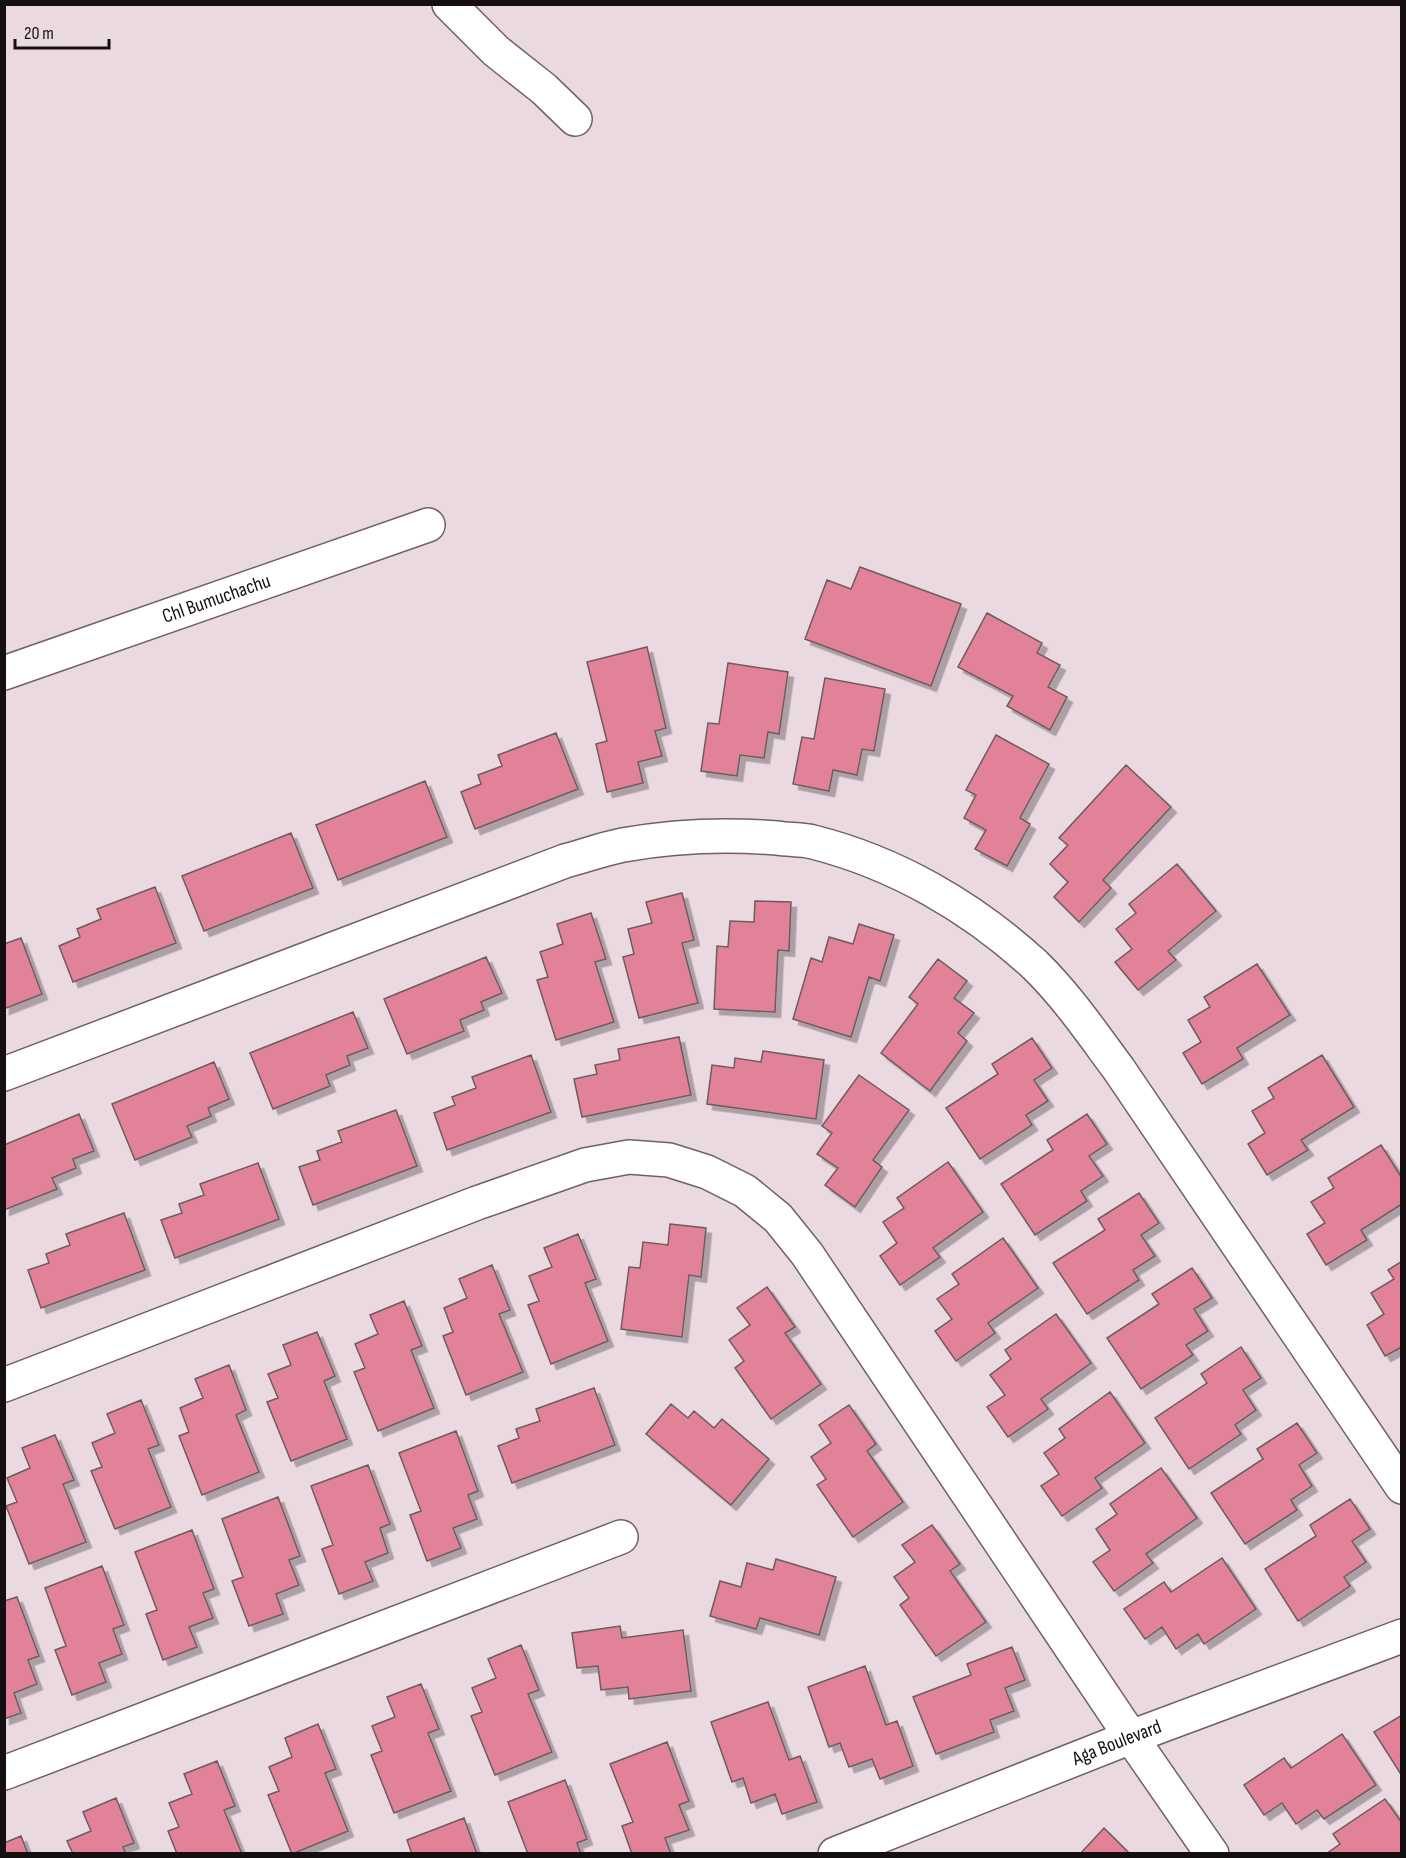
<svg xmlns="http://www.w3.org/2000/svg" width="1406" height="1858" viewBox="0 0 1406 1858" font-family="'Sofia Sans Condensed',sans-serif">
	<defs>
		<filter id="shadow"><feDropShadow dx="5.5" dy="5.5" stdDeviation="0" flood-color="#0004"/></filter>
	</defs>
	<rect width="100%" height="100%" fill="#ebd9e2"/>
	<path fill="#e18299" stroke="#6d5c5f" stroke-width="1.5" filter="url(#shadow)" d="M860 567 961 604 931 686 805 639 827 580 851 589Z
		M987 613 1042 643 1037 653 1060 665 1048 687 1067 697 1050 730 1007 706 1013 696 958 667Z
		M647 647 666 728 655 731 662 756 638 762 643 783 607 792 596 744 607 741 587 662Z
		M728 663 788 672 779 734 768 732 764 758 740 755 737 776 701 771 708 723 719 724Z
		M825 678 885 689 874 751 862 749 857 775 833 770 829 791 793 784 802 737 814 739Z
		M556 733 578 789 475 829 461 792 481 784 478 775 502 766 498 755Z
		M996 735 1049 764 1020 818 1030 824 1007 866 975 849 986 830 964 818 976 795 966 790Z
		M1126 765 1171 807 1103 880 1111 888 1079 922 1054 897 1068 882 1050 864 1068 845 1059 838Z
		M425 781 447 837 338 880 316 825Z
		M291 833 313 888 204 931 182 876Z
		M1177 864 1216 911 1168 951 1176 960 1138 990 1115 962 1132 949 1116 929 1136 913 1129 904Z
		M155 887 176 943 73 982 59 946 80 937 77 929 101 919 97 909Z
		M682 893 694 940 682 943 698 1003 639 1018 623 957 634 954 628 929 652 923 646 902Z
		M755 901 791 902 789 951 778 950 775 1012 714 1009 717 946 728 947 730 921 754 922Z
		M591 913 606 959 595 962 614 1022 556 1040 537 980 548 977 540 952 563 944 557 924Z
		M859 924 894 935 880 981 869 977 851 1037 793 1019 811 958 822 962 829 937 853 944Z
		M21 938 42 994 4 1009V944Z
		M486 957 502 993 481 1002 484 1010 460 1020 464 1031 407 1054 384 999Z
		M938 959 967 981 954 998 974 1013 958 1033 967 1041 930 1091 881 1053 918 1004 909 997Z
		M1257 964 1290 1015 1237 1048 1243 1059 1202 1084 1183 1053 1201 1042 1188 1020 1210 1007 1204 997Z
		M353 1012 368 1048 347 1056 350 1065 326 1075 330 1086 273 1109 250 1053Z
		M679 1037 691 1095 582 1117 574 1079 597 1074 595 1065 620 1060 618 1049Z
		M1032 1038 1052 1068 1034 1080 1048 1101 1026 1115 1032 1125 980 1159 946 1108 998 1074 992 1064Z
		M763 1051 824 1060 816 1119 707 1104 712 1065 734 1068 735 1058 761 1062Z
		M531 1055 551 1112 447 1150 434 1113 455 1105 452 1097 476 1088 472 1077Z
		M1322 1055 1354 1107 1301 1140 1308 1150 1267 1175 1248 1144 1265 1133 1252 1111 1274 1098 1268 1088Z
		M214 1062 229 1099 208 1108 211 1116 187 1126 192 1137 135 1160 112 1104Z
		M859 1075 909 1110 873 1160 882 1167 855 1207 825 1185 838 1168 817 1154 832 1133 822 1126Z
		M396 1110 417 1166 313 1205 299 1167 320 1160 317 1151 342 1142 338 1131Z
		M79 1114 94 1151 73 1159 76 1168 52 1178 57 1189 4 1210V1145Z
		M1087 1114 1107 1144 1089 1156 1103 1176 1081 1191 1087 1201 1035 1235 1001 1184 1053 1150 1047 1140Z
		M1381 1145 1402 1178V1204L1361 1230 1367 1240 1326 1265 1307 1234 1325 1223 1311 1202 1334 1188 1328 1178Z
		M948 1162 983 1212 933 1248 940 1257 900 1285 880 1256 897 1243 883 1222 904 1208 897 1198Z
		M258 1163 279 1219 175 1258 161 1220 182 1213 179 1204 204 1195 200 1184Z
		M1139 1193 1159 1223 1141 1235 1155 1256 1133 1270 1139 1280 1087 1314 1053 1263 1105 1230 1098 1219Z
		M124 1213 145 1270 41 1308 28 1270 49 1263 46 1254 70 1245 66 1234Z
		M670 1224 706 1228 701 1277 689 1275 682 1337 621 1329 629 1267 640 1268 643 1242 668 1245Z
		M578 1234 596 1279 585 1283 608 1341 551 1364 528 1305 539 1301 529 1276 552 1267 544 1248Z
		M1003 1238 1038 1288 988 1323 995 1333 956 1361 935 1331 952 1319 937 1299 959 1284 952 1274Z
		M1402 1261V1347L1385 1356 1367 1325 1384 1314 1371 1293 1394 1279 1388 1270Z
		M492 1265 510 1310 499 1314 523 1372 466 1395 443 1336 453 1332 444 1308 467 1298 459 1279Z
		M1192 1268 1212 1298 1194 1309 1208 1331 1186 1345 1193 1355 1141 1389 1107 1338 1159 1304 1152 1294Z
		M767 1287 795 1327 785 1333 821 1384 771 1419 735 1368 744 1361 729 1340 750 1325 737 1308Z
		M404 1301 422 1346 411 1350 434 1408 378 1431 354 1372 365 1368 355 1344 378 1334 370 1315Z
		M1056 1314 1091 1363 1041 1399 1048 1409 1008 1437 987 1407 1005 1395 990 1375 1011 1359 1005 1350Z
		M317 1332 335 1376 324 1381 347 1439 291 1461 267 1402 278 1398 268 1374 291 1365 283 1345Z
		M1241 1347 1261 1378 1243 1390 1256 1410 1235 1425 1241 1434 1189 1469 1155 1418 1207 1383 1201 1374Z
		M229 1365 246 1410 236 1415 259 1472 202 1495 179 1436 189 1432 180 1408 203 1398 195 1379Z
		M594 1388 615 1445 512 1483 498 1446 519 1438 516 1429 540 1421 536 1409Z
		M1110 1392 1145 1443 1095 1478 1102 1488 1062 1516 1041 1486 1059 1474 1044 1453 1065 1438 1059 1429Z
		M141 1400 159 1445 148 1449 171 1507 115 1529 91 1471 102 1467 92 1443 115 1433 107 1414Z
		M671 1404 688 1418 694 1411 714 1428 722 1419 769 1459 731 1505 646 1434Z
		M849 1405 876 1444 867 1451 903 1502 853 1537 817 1485 826 1479 811 1457 831 1443 819 1425Z
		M1297 1423 1317 1453 1299 1465 1312 1486 1291 1500 1297 1510 1245 1544 1211 1493 1263 1459 1257 1449Z
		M456 1431 478 1491 468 1495 477 1519 453 1528 461 1548 427 1561 410 1515 421 1511 399 1453Z
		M55 1435 74 1480 63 1484 86 1542 29 1564 6 1506 17 1502 7 1478 30 1468 22 1448Z
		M368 1465 390 1524 380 1528 388 1553 365 1562 373 1581 339 1594 322 1549 333 1545 311 1486Z
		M1161 1468 1197 1518 1146 1554 1153 1563 1114 1591 1093 1562 1110 1550 1096 1529 1117 1514 1110 1504Z
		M278 1497 300 1556 289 1560 299 1585 276 1594 283 1614 249 1626 232 1581 243 1577 222 1519Z
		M1350 1499 1370 1529 1352 1541 1366 1562 1344 1577 1350 1586 1298 1621 1265 1569 1316 1536 1310 1525Z
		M932 1525 960 1564 950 1571 986 1622 936 1656 900 1605 909 1598 894 1577 915 1562 902 1545Z
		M192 1530 214 1589 203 1593 213 1618 189 1627 197 1647 163 1660 146 1614 157 1610 135 1552Z
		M1222 1558 1256 1609 1204 1644 1198 1634 1176 1649 1162 1627 1145 1639 1124 1609 1164 1582 1171 1592Z
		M776 1559 836 1577 819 1635 760 1618 756 1629 710 1616 720 1581 741 1587 747 1563 773 1570Z
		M102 1566 124 1625 113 1629 122 1654 99 1663 106 1682 72 1695 55 1650 66 1646 45 1588Z
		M17 1597 39 1656 28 1660 37 1684 14 1693 21 1713 4 1719V1601Z
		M620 1626 622 1638 683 1630 691 1691 629 1699 628 1687 601 1690 598 1666 577 1668 572 1633Z
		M521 1645 539 1690 528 1694 552 1752 495 1775 471 1716 482 1712 472 1688 496 1678 488 1659Z
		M1012 1647 1025 1680 1005 1688 1014 1711 990 1720 994 1732 936 1754 913 1697 971 1675 967 1664Z
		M865 1666 886 1725 897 1721 913 1766 880 1779 872 1759 849 1767 840 1743 829 1747 808 1687Z
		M421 1684 439 1729 428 1733 451 1791 394 1813 371 1755 382 1751 372 1726 395 1717 387 1697Z
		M768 1702 789 1760 800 1756 817 1802 782 1814 775 1794 751 1803 743 1778 732 1782 711 1722Z
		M1402 1715V1776L1374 1732Z
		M318 1724 336 1769 325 1773 348 1831 292 1854 268 1795 279 1791 269 1767 292 1757 285 1738Z
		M1342 1734 1376 1785 1324 1819 1317 1810 1296 1824 1282 1803 1264 1815 1244 1785 1284 1758 1291 1768Z
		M667 1742 689 1801 679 1805 689 1830 665 1838 671 1854H632L622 1826 633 1822 610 1764Z
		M217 1761 235 1806 224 1810 242 1854H177L168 1831 179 1827 169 1803 192 1794 184 1774Z
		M565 1780 587 1839 577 1843 581 1854H528L508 1802Z
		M116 1798 134 1843 123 1847 126 1854H73L67 1841 91 1831 83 1812Z
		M1385 1799 1402 1823V1854H1326L1340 1844 1333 1834Z
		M464 1818 477 1854H412L407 1840Z
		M1104 1828 1130 1854H1080Z
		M21 1836 28 1854H4V1843Z"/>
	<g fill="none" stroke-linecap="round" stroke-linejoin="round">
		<g stroke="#706068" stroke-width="36">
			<g id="minor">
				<path d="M449 4 496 51 544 89 575 119"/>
				<path id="s1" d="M4 673 428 525"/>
				<path d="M4 1074 565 861C584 856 603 849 623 845 673 836 726 834 777 838 789 840 802 839 813 842 896 863 972 907 1035 965 1066 995 1092 1033 1118 1068L1402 1487"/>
				<path d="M4 1385 477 1203 585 1165 629 1157 669 1160 707 1172 745 1191 778 1218 807 1254 1131 1737 1212 1854"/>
				<path d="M4 1773 621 1537"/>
				<path id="s2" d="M835 1854 1131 1737 1402 1636"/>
			</g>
		</g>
		<use href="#minor" stroke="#fff" stroke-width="33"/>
	</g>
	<g text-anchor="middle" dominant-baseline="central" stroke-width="6" stroke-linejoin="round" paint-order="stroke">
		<g font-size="20" fill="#150f12" stroke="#ebd9e2">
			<text stroke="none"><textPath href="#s1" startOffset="225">Chl Bumuchachu</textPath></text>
			<text stroke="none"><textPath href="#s2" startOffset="303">Aga Boulevard</textPath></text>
		</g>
	</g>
	<rect width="1406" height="1858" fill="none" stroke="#150f12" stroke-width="12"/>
	<path d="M15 39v9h94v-9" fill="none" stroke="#150f12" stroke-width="3"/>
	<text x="24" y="39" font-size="18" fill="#150f12" stroke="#ebd9e2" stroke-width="4.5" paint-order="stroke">20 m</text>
</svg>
